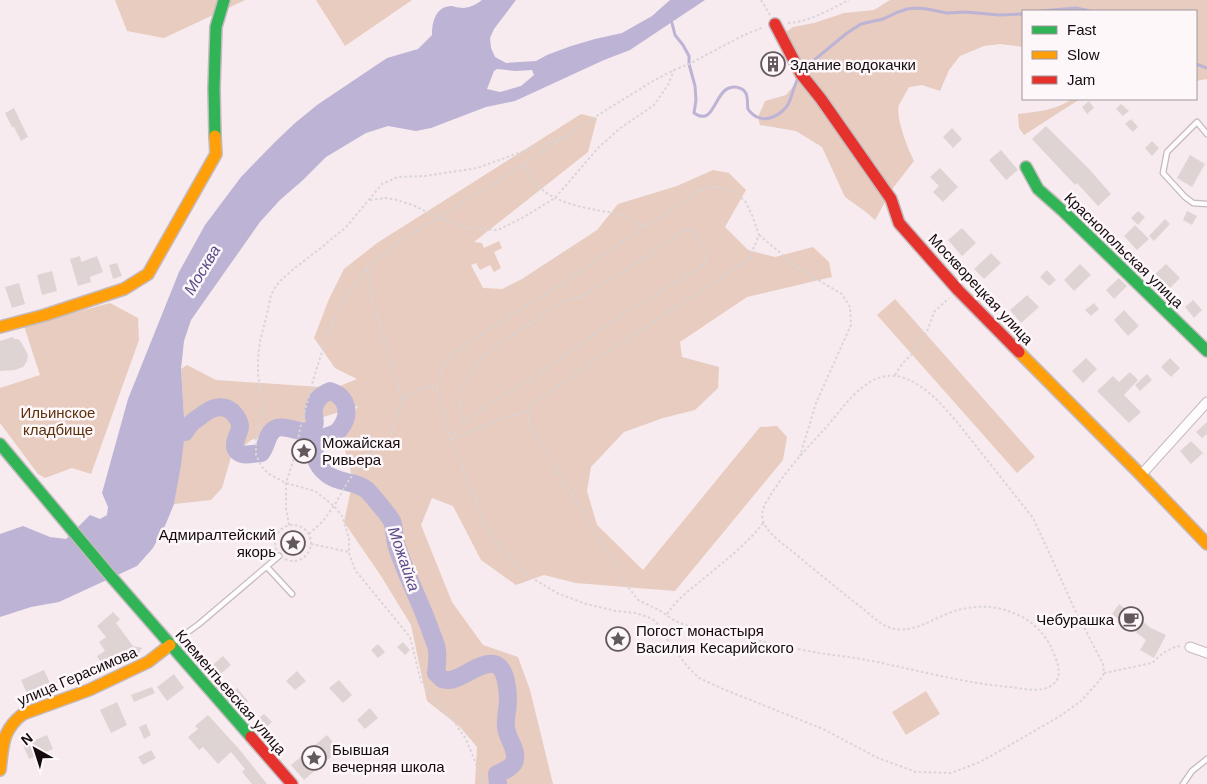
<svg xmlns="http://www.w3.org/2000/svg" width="1207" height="784" viewBox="0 0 1207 784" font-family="Helvetica,sans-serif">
	<rect width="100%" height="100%" fill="#f7ebef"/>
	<path fill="#e7ccbf" d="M115 0H245L164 38 127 31Z
		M316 0H412L345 46Z
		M890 0H1207V79L1196 81V11H1023V47L1000 44 984 46 960 56 949 70 940 91 922 85 909 87C906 93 902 99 899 105 895 117 908 149 914 161L893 188 875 220 866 212 845 197 822 147 796 131 760 125 758 117 765 101 786 95 797 82 777 39 793 27 814 23 844 13 874 10Z
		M1072 99H1080L1024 135 1019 128 1018 114C1036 112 1057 110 1072 99Z
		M581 114 597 118 588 152 474 242 482 243 484 248 499 241 502 248 494 252 501 268 494 272 490 265 480 270 476 263 471 265 483 288 502 289 522 279 597 230 618 204 677 186 713 170 729 173 746 190 725 227 748 250 775 257 813 247 829 262 832 277 747 297 680 342 682 357 719 367 718 388 695 410 663 418 624 432 591 467 587 491 597 525 643 570 760 427 777 426 787 437 783 460 675 591 576 583 544 575 516 585 481 560 453 506 432 498 421 525 452 602 483 645 518 657 530 690 553 784H475L477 747 460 727 427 701 411 625 381 576 344 522 353 480 341 436 358 406 251 440 231 457 222 488 211 500 174 504 185 432 181 369 187 365 216 380 335 388 357 379 335 368 314 338 329 299 344 269 377 243Z
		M895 299 1035 457 1017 473 877 315Z
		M110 303 138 318 139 340 91 474 72 468 45 478 38 474 0 423V388L40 375 24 326Z
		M926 691 940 714 906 735 892 712Z"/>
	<path fill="#bcb3d5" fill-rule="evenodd" d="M482 0H516L494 29 490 38 491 48 495 57 506 63 536 61 547 55 571 46 595 39 622 33 652 16 670 0H705L630 50 604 60 515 101 486 107 431 128 416 131 388 126 366 133 326 157 303 180 280 200 260 222 191 320 184 341 181 369 185 432 181 465 174 504 165 526 153 548 137 566 59 602 31 607 0 617V534L23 526 50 537 66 539 90 515 100 519 107 515 108 507 102 493 128 399 179 272 205 225 241 177 275 142 295 123 317 105 387 58 418 49 432 35C432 21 436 6 452 6 456 7 460 8 464 8 471 7 477 4 482 0ZM497 69 516 71 532 70 534 75 521 86 500 92 487 89 494 71Z"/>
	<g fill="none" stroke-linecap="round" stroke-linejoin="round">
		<path stroke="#bcb3d5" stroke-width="3" d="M1040 11 1076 8 1090 11
			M672 23 675 35 683 45 689 56V64L695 86 696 100 694 113C714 127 714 93 729 88 737 85 746 89 747 97 748 101 747 105 748 109 749 111 754 116 757 117 768 122 780 115 787 106 792 99 793 86 799 77
			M1196 64 1207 68
			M804 71 813 61 847 33 861 24 883 19 898 12 907 9 917 8 927 9 947 13 966 12 999 15 1023 14"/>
		<path stroke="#bcb3d5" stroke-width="18" d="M163 429 185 432C191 421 196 420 205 413 215 406 227 404 235 415 238 419 240 422 240 426 240 434 230 445 238 452 243 457 255 453 261 453 268 445 266 432 277 428 289 424 306 439 314 426 316 422 314 418 314 415 312 403 320 395 330 391 349 397 351 416 339 430 334 436 327 435 322 439 308 447 316 466 327 474 339 484 356 480 368 491 374 498 388 514 392 521 395 529 394 539 397 547 406 575 420 601 430 629 432 636 436 643 437 650 438 658 437 666 436 673L442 679C446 680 450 681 454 679 465 676 485 659 497 665 506 670 508 690 508 700 508 709 505 718 506 727 507 739 517 748 515 760 513 768 503 771 497 774L498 784"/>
	</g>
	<path fill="#dfd4d4" d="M769 52 784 70 774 78 769 72 772 70 762 57Z
		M1089 101 1094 108 1087 114 1082 107Z
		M1121 104 1129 111 1123 116 1116 109Z
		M14 108 28 137 21 141 14 127H12L5 113Z
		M1131 119 1138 127 1133 132 1125 124Z
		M1046 126 1090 170 1111 194 1098 206 1077 183 1075 185 1032 139Z
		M952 128 962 139 953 148 943 137Z
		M1152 141 1159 148 1152 156 1145 148Z
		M1001 150 1018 170 1006 180 989 160Z
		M1190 155 1205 164 1192 187 1177 178Z
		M940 168 958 187 943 202 933 192 939 186 930 177Z
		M1138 211 1145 217 1138 225 1131 218Z
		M1187 211 1197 216 1192 225 1183 220Z
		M1165 219 1170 224 1154 241 1149 236Z
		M1135 225 1149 239 1137 250 1124 236Z
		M962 228 976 243 962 256 948 240Z
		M991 253 1001 263 984 279 974 269Z
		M80 256 81 262 97 256 103 272 90 277 91 282 78 286 70 259Z
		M117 263 122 276 113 279 109 265Z
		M1080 264 1091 275 1074 291 1064 280Z
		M1166 264 1180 278 1169 289 1155 274Z
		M1047 270 1056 280 1049 286 1040 277Z
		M52 271 57 291 42 295 37 275Z
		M1119 278 1127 286 1114 299 1106 290Z
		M19 283 25 304 12 308 5 287Z
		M1027 295 1039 307 1021 323 1010 310Z
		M1193 300 1202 310 1194 318 1185 307Z
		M1094 303 1099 309 1091 316 1085 310Z
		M1124 310 1139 326 1128 336 1114 320Z
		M13 337 14 339H18L21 342 28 355 27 361 23 367 15 370 0 371V341Z
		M1086 358 1097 369 1083 383 1072 371Z
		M1170 358 1180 368 1171 377 1161 367Z
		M1130 372 1138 380 1124 395 1141 412 1129 423 1097 391 1113 376 1119 382Z
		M1147 374 1152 380 1140 391 1135 385Z
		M1207 422V434L1202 438 1196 432Z
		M1191 441 1203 453 1191 464 1180 451Z
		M1119 604 1151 628 1166 635 1154 658 1140 650 1146 640 1112 614Z
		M113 612 120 619 116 623 133 646 143 648 140 650 139 656 130 654 120 661 122 665 110 670 109 667 105 670 97 656 105 651 99 642 106 637 97 626Z
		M403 642 410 650 405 655 397 647Z
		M378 644 385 652 378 658 371 650Z
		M223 656 231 665 215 679 207 670Z
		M44 670 51 685 28 696 21 680Z
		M297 671 306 681 295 690 286 681Z
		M174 674 184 688 167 701 157 687Z
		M339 680 352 695 343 703 329 688Z
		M152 687 155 693 134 702 131 695Z
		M237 688 248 701 241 708 229 695Z
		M117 702 127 725 111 733 100 710Z
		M370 708 378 718 365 729 357 720Z
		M264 714 272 722 262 731 254 722Z
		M208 715 239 749 267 784H252L242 772 245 769 231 752 218 764 203 747 199 750 188 737 198 729 195 726Z
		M146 724 151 735 144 739 139 727Z
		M47 735 53 749 29 759 23 745Z
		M327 735 339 750 304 780 291 765Z
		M151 750 156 758 143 765 138 757Z"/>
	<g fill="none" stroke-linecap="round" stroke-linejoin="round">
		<g stroke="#c4babe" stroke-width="7">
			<path id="lane" d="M1207 134 1197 122 1167 152 1163 173 1185 197 1193 203 1207 204
				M267 567 292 594
				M173 643 199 624 279 556
				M1183 784 1192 771 1207 759"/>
		</g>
		<g stroke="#c4babe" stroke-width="11">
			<path id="street" d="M1141 475 1207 402
				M1190 647 1207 653"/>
		</g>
		<g stroke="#c4babe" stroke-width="14">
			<path id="fast" d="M215 136 214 88 216 27 224 0
				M1026 167 1038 189 1064 212 1207 351
				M0 444 108 573 251 737"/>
		</g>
		<g stroke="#c4babe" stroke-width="14">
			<path id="slow" d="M0 327 45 315 124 289 148 274 216 154 215 136
				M1019 352 1141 475 1207 544
				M0 770C3 745 2 730 23 714L89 690 148 662 170 645"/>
		</g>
		<g stroke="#c4babe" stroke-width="14">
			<path id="jam" d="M775 24 801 74 821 99 891 199 899 223 958 290 1019 352
				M251 737 292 784"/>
		</g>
		<path stroke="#d9d5d6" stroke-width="2" stroke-dasharray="2.5 2.5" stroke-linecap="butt" d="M761 0 770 15
			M788 23C810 22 830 9 849 0
			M525 165C527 169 529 174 532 179 548 201 576 206 601 211 620 214 628 213 643 227
			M719 187 734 192 745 201 752 215 759 235 750 257 743 263 600 357 534 403C527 413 527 417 531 429L578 504 623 580 638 600 659 610 675 621 685 625C728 634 771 644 814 652 829 655 845 656 861 659 911 668 960 683 1011 687 1024 689 1041 693 1052 685 1065 677 1056 658 1051 647 1044 633 1032 621 1018 615 999 606 982 605 962 609 936 614 909 641 882 624 872 617 863 608 853 601 833 585 812 568 792 551 782 543 768 534 763 521 761 514 763 507 767 501 783 473 808 447 830 423 842 408 854 392 870 382 905 361 936 398 957 422L1033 518 1054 563 1073 606 1103 664 1104 673 1100 680 1081 701 1060 716 1005 748 980 762 951 773 916 772 878 758 823 729 723 689 699 678 687 666 669 642 662 629 655 621 648 617 635 613 616 611 586 604 557 593 524 573 506 556 485 525 451 439 442 409 437 386 442 368 449 356 520 309 564 283 643 227C665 217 682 199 703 189 708 187 714 187 719 187Z
			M370 200 386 198 397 200 415 206 438 218 468 228 498 230 524 217 555 198 598 148 619 129 654 105 668 85 674 70
			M759 235 801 270 842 294 850 307 851 325 816 403 800 456
			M367 268 372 300 394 372 402 400
			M895 375 902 364 918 348 928 329 934 312 949 298
			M451 439 462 422 458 393 467 377 481 358 499 344 564 301 584 295 614 277 651 254 684 230H693L704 245 705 264 623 314 530 380 510 392 490 402 474 415 462 422
			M451 439 512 415 528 411
			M275 543a18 18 0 1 1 36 0a18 18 0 1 1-36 0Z
			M289 525 286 508V483L295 455 300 429 314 377 328 333 340 305 367 268 400 241 486 189 598 115 653 81 674 70 689 64 744 35 764 27
			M309 534 323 521 334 506 349 480 366 458 389 441 402 400 420 388 436 386
			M311 544 349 552V538L342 516 334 506 315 491 286 483 269 474 262 467 256 455V439L263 407 258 374V358L260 341 267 314 271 295 274 289 280 281 296 267 317 251 346 227 382 184 398 177 425 176 477 168 563 137
			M349 553 355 570 410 637 421 681 436 702 451 717 466 739 484 784
			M667 614C677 599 690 590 703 579 725 561 747 544 764 522
			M1104 673 1152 663 1163 653 1177 646 1182 647"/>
		<use href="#lane" stroke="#fefcfd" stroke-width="4.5"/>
		<use href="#street" stroke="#fefcfd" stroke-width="9"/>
		<use href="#fast" stroke="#30b455" stroke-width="11"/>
		<use href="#slow" stroke="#ff9f0a" stroke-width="11"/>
		<use href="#jam" stroke="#e5322d" stroke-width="11"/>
	</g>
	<defs>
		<g id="building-ring" transform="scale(1.25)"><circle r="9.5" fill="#fef7fa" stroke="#63595d" stroke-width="1.5"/><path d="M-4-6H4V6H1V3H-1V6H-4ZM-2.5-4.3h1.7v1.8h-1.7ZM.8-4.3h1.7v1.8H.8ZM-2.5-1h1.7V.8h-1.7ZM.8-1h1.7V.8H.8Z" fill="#63595d"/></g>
		<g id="sight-ring" transform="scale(1.25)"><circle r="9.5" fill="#fef7fa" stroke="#63595d" stroke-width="1.5"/><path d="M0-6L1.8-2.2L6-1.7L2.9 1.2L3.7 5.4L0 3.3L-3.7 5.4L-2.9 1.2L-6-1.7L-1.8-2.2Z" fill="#63595d"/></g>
		<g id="cafe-ring" transform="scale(1.25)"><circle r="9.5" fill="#fef7fa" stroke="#63595d" stroke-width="1.5"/><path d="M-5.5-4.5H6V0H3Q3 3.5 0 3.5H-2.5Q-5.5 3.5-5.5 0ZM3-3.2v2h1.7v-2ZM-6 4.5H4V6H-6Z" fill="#63595d"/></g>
	</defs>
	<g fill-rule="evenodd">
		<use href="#building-ring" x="773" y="64"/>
		<use href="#sight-ring" x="304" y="451"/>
		<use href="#sight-ring" x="293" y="543"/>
		<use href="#cafe-ring" x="1131" y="619"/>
		<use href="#sight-ring" x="618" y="639"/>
		<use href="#sight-ring" x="314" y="758"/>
	</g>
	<g text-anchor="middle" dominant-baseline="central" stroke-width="5" stroke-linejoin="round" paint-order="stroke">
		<g font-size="15" fill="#140a0e" stroke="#fef7fa" text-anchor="start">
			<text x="790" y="64">Здание водокачки</text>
			<text x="322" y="442">Можайская<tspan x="322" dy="17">Ривьера</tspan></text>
			<text x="276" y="534" text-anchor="end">Адмиралтейский<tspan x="276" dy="17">якорь</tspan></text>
			<text x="1114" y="619" text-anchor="end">Чебурашка</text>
			<text x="636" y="630">Погост монастыря<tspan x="636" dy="17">Василия Кесарийского</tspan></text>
			<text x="332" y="749">Бывшая<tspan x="332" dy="17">вечерняя школа</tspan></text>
		</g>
		<g font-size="15" fill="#140a0e" stroke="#fef7fa">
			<text transform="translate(1124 250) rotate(44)">Краснопольская улица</text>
			<text transform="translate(981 289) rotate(47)">Москворецкая улица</text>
			<text transform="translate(77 676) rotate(-23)">улица Герасимова</text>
			<text transform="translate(231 692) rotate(49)">Клементьевская улица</text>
		</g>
		<g font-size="15" fill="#5d310c" stroke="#fef7fa">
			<text x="58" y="412">Ильинское<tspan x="58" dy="17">кладбище</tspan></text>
		</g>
		<g font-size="16" font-style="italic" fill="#584b89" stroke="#fef7fa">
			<text transform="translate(202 270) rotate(-59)">Москва</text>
			<text transform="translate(404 559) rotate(71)">Можайка</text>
		</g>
	</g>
	<rect x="1022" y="10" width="175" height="90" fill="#fef7fa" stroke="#a0989c"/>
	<rect x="1032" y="26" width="25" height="8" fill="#30b455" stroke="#a0989c"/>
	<text x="1067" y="35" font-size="15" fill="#140a0e">Fast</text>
	<rect x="1032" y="51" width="25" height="8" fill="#ff9f0a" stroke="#a0989c"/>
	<text x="1067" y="60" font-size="15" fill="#140a0e">Slow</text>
	<rect x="1032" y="76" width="25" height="8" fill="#e5322d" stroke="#a0989c"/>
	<text x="1067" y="85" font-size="15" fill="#140a0e">Jam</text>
	<g transform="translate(35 749) rotate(321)" stroke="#fef7fa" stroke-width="4" paint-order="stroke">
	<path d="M0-4L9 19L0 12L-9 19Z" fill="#140a0e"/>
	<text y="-8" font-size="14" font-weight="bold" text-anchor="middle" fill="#140a0e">N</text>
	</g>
</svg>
